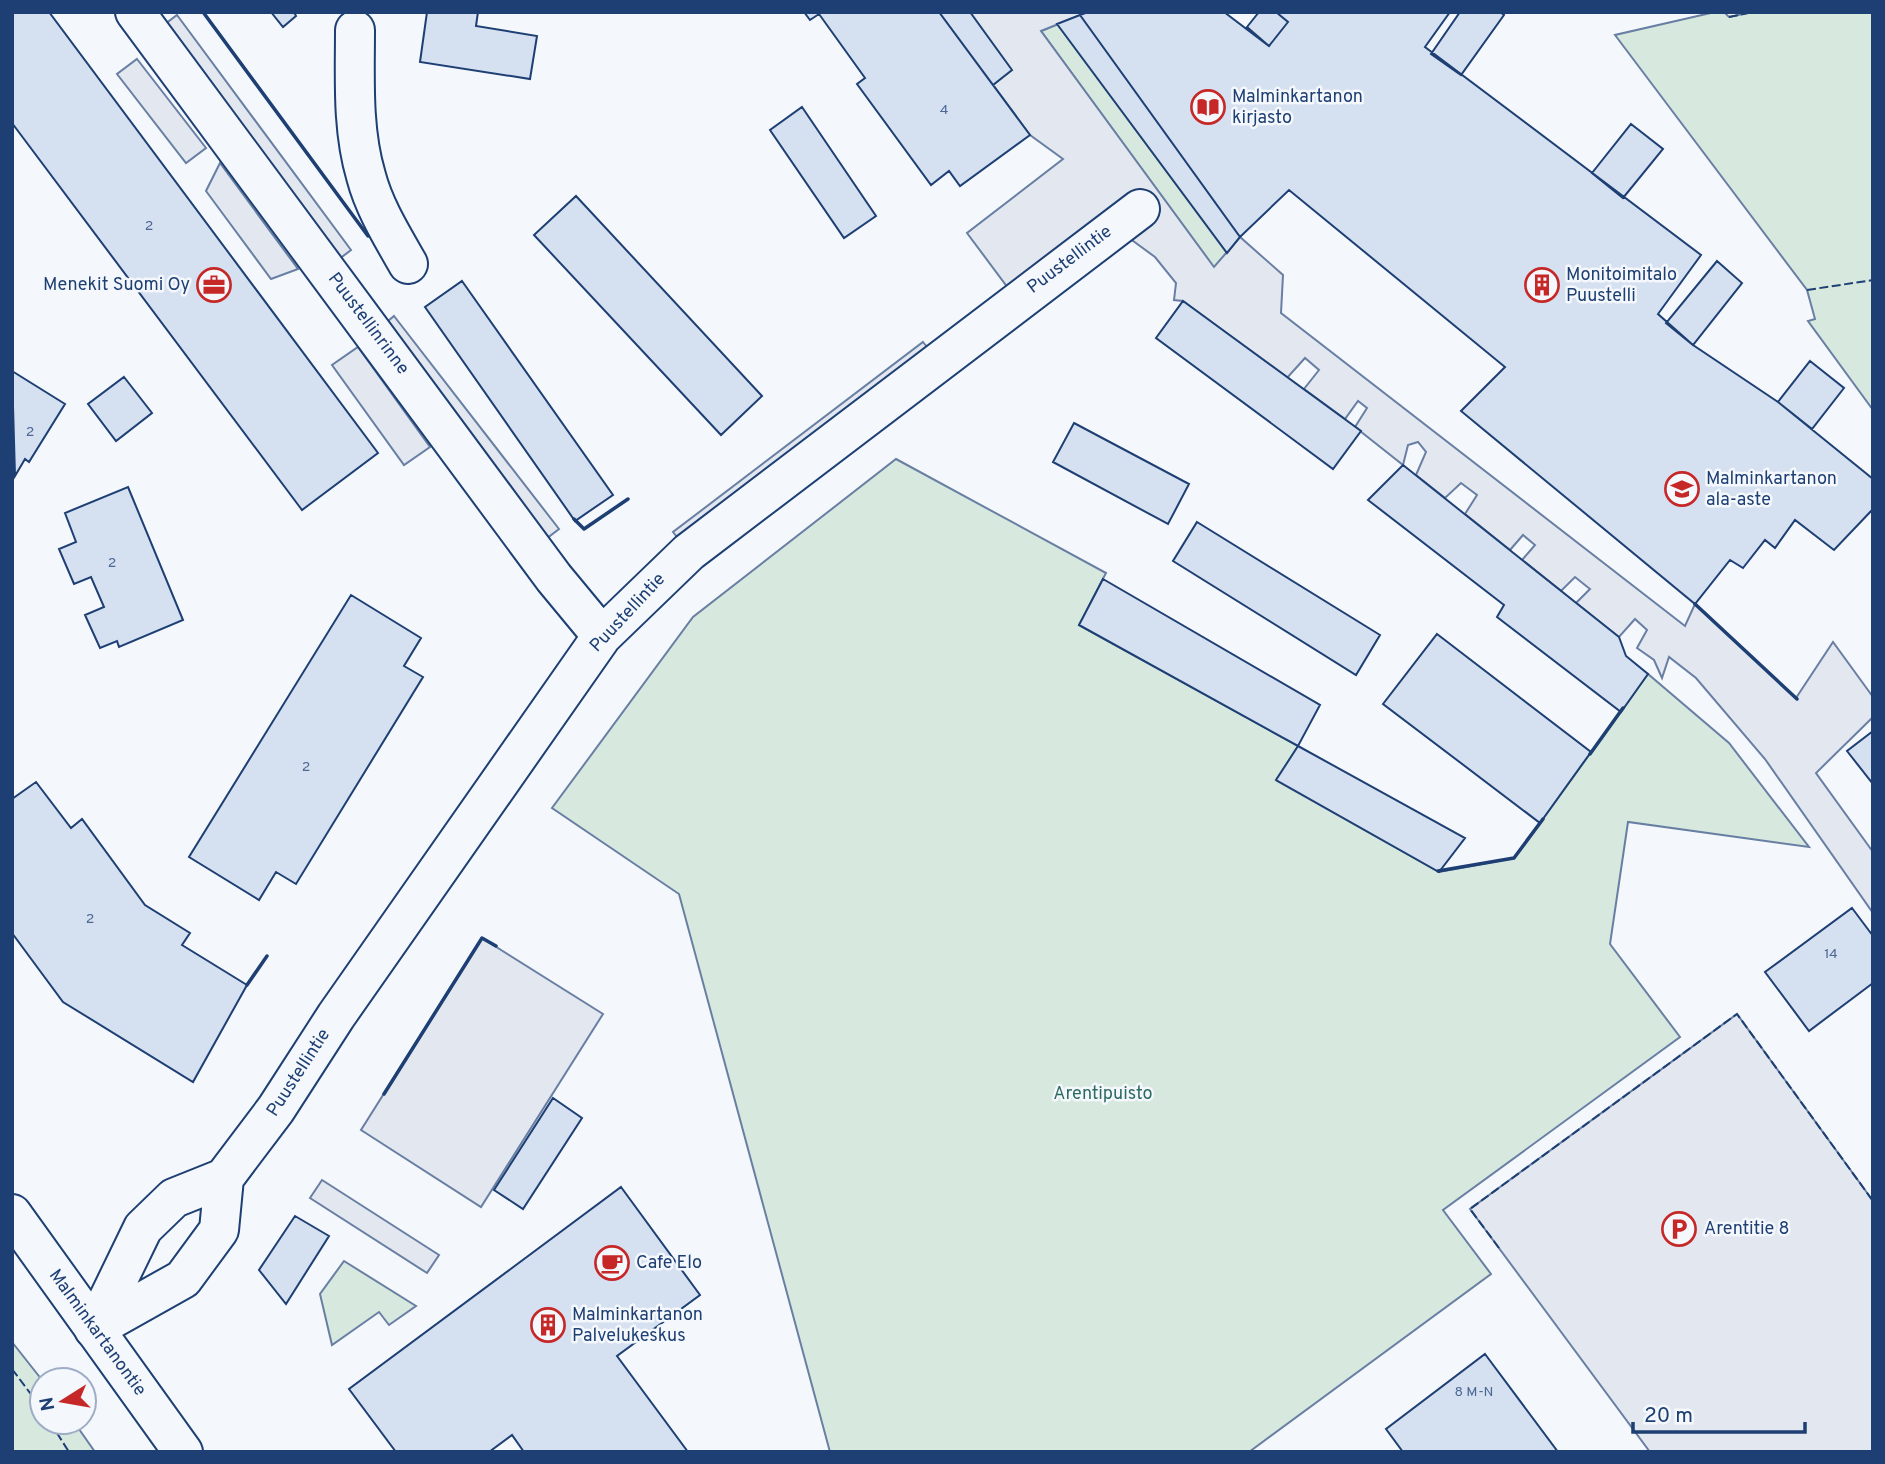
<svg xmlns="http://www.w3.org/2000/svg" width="1885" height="1464" viewBox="0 0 1885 1464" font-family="Overpass,sans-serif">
	<rect width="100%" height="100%" fill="#f4f7fb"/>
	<path fill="#d7e8df" stroke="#687fa3" stroke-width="2" d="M1715 12H1724L1729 17 1753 12H1873V410L1808 321 1815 319 1807 290 1615 35Z
		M1080 15 1240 237 1214 268 1041 31Z
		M896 459 1106 573 1079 625 1298 746 1277 781 1439 872 1514 858 1648 674 1729 743 1809 847 1628 822 1610 944 1680 1037 1443 1210 1491 1274 1249 1452H830L679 894 552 808 693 617Z
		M344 1261 416 1306 389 1325 379 1312 332 1345 320 1294Z
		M12 1342 42 1380V1422H74L95 1452H12Z"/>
	<path fill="#e3e8f0" stroke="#687fa3" stroke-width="2" d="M939 12H1088L1041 31 1214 267 1240 237 1283 275 1281 313 1685 626 1695 604 1796 698 1833 642 1873 697V717L1816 773 1873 852V913L1765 759 1696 678 1669 657 1662 678 1654 660 1637 648 1647 630 1635 619 1619 637 1576 603 1590 589 1575 577 1561 591 1522 560 1535 545 1523 535 1510 550 1465 514 1477 495 1461 483 1445 498 1416 475 1426 452 1418 442 1408 445 1403 465 1355 427 1367 408 1358 401 1345 419 1304 389 1319 370 1305 358 1287 378 1183 301 1174 300 1176 283 1155 257 1114 227 1017 300 967 233 1063 159 1030 135Z
		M177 15 351 250 330 266 156 31Z
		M137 59 206 148 186 163 117 74Z
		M220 163 298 269 271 279 206 191Z
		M394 316 559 529 538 545 374 333Z
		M923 342 939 362 689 552 673 532Z
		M358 347 430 447 404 465 332 365Z
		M482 938 603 1014 481 1207 361 1130Z
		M1737 1014 1873 1201V1452H1650L1470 1209Z
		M322 1180 439 1255 427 1273 310 1198Z"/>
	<path fill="#d5e0f0" stroke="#1d3f73" stroke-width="2" d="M12 12H49L378 453 302 510 12 123Z
		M271 12H294L296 16 283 27Z
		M427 12H478L476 26 537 36 530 79 420 62Z
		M804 12H939L1030 135 960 186 949 171 931 185 857 84 865 78 819 14 810 20Z
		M939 12H970L1012 70 993 85Z
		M1088 12H1224L1269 46 1288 22 1276 12H1450L1425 47 1701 255 1658 314 1693 345 1778 402 1873 479V509L1834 550 1795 520 1775 548 1765 540 1743 568 1730 560 1695 604 1461 411 1505 367 1289 190 1240 237 1080 15Z
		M1259 12H1276L1288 22 1269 46 1247 27Z
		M1460 12H1500L1504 15 1461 75 1431 54Z
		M1080 15 1240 237 1227 253 1057 24Z
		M802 107 876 216 844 238 770 130Z
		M1631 124 1663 149 1623 198 1592 173Z
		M576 196 762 396 721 435 534 235Z
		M1717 261 1742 283 1693 345 1666 323Z
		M462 281 613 495 575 521 425 307Z
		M1183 301 1361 431 1333 469 1156 338Z
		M1810 361 1844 388 1812 429 1778 402Z
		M12 371 65 404 29 462 25 459 15 476Z
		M124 377 152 413 116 441 88 404Z
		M1074 423 1189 484 1168 524 1053 462Z
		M1403 465 1619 637 1626 656 1648 674 1621 712 1497 617 1504 605 1368 500Z
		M128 487 183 620 119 647 117 641 100 648 85 615 104 607 91 577 74 584 59 549 76 542 65 513Z
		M1197 522 1380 635 1356 675 1173 561Z
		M1103 579 1320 705 1298 746 1079 625Z
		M351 595 421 638 404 666 423 677 296 884 276 872 259 900 189 857Z
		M1437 634 1591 752 1540 823 1383 704Z
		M1873 731V784L1847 751Z
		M1298 746 1465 838 1439 872 1276 780Z
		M36 782 71 828 82 819 145 905 190 933 182 945 247 985 193 1082 63 1002 12 933V799Z
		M1852 908 1873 936V983L1809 1031 1765 972Z
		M553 1098 582 1118 523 1209 494 1190Z
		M621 1187 700 1295 617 1356 688 1452H524L512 1435 489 1452H396L349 1389Z
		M295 1216 329 1236 286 1304 259 1270Z
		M1485 1354 1558 1452H1403L1386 1429Z"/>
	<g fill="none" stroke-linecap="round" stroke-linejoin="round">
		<g stroke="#1d3f73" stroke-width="42">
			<path id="minor" d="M135 12 554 578 602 636
				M355 30C355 78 352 129 366 176 374 207 392 236 408 264
				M94 1329 143 1228 174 1198 224 1178 276 1109 336 1016 602 636 689 552 1140 209
				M94 1329 183 1279 219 1230 224 1178"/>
		</g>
		<g stroke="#1d3f73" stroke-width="42">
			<path id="major" d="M12 1214 183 1452"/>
		</g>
		<use href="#minor" stroke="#f4f7fb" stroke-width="38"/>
		<use href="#major" stroke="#f4f7fb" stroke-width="38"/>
		<path stroke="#1d3f73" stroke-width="2" stroke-dasharray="9 3.5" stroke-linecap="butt" d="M1729 17 1753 12
			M1807 290 1873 280
			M1499 1248 1470 1209 1737 1014 1873 1201
			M12 1369 42 1409
			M50 1422 69 1452"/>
		<path stroke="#1d3f73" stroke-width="3.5" d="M203 12 368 236
			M574 519 584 529 628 499
			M1695 604 1797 699
			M1590 754 1623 708
			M1438 871 1514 858 1543 819
			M247 985 267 956
			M384 1094 482 938 496 946"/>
	</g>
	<defs>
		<g id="library-ring" transform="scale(1.75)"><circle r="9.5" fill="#f4f7fb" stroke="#c62828" stroke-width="1.5"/><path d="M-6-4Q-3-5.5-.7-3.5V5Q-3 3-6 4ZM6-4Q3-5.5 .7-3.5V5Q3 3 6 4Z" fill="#c62828"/></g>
		<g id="office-ring" transform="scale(1.75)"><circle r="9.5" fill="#f4f7fb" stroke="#c62828" stroke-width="1.5"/><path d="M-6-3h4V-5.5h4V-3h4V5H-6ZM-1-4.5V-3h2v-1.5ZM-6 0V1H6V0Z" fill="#c62828"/></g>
		<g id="building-ring" transform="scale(1.75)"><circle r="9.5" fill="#f4f7fb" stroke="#c62828" stroke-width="1.5"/><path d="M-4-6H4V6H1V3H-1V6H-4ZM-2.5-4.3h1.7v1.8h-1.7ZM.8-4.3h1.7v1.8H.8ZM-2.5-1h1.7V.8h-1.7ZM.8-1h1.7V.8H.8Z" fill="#c62828"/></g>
		<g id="school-ring" transform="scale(1.75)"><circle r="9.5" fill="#f4f7fb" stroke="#c62828" stroke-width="1.5"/><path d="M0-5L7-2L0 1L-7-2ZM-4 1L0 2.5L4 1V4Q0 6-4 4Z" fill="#c62828"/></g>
		<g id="parking-ring" transform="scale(1.75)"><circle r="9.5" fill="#f4f7fb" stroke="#c62828" stroke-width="1.5"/><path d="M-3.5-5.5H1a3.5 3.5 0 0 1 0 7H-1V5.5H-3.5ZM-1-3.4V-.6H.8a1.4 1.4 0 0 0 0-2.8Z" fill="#c62828"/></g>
		<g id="cafe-ring" transform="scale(1.75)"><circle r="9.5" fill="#f4f7fb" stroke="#c62828" stroke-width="1.5"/><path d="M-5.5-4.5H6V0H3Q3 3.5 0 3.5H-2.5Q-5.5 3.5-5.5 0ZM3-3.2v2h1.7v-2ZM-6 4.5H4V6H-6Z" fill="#c62828"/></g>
	</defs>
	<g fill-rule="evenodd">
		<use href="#library-ring" x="1208" y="107"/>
		<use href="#office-ring" x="214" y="285"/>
		<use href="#building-ring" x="1542" y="285"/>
		<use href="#school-ring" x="1682" y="489"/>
		<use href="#parking-ring" x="1679" y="1229"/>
		<use href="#cafe-ring" x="612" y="1263"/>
		<use href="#building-ring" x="548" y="1325"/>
	</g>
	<g text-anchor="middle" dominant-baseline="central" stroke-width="5" stroke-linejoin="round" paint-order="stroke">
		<g font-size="14" fill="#4b6792">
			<text x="944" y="110">4</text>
			<text x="149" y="226">2</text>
			<text x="30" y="432">2</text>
			<text x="112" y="563">2</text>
			<text x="306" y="767">2</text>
			<text x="90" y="919">2</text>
			<text x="1831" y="954">14</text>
			<text x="1474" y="1392">8 M-N</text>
		</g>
		<g font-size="18" fill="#1d3f73" stroke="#f4f7fb" text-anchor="start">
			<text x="1232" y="97">Malminkartanon<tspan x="1232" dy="21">kirjasto</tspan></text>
			<text x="1566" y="275">Monitoimitalo<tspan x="1566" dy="21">Puustelli</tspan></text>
			<text x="190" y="285" text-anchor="end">Menekit Suomi Oy</text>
			<text x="1706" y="479">Malminkartanon<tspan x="1706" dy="21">ala-aste</tspan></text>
			<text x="1704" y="1229">Arentitie 8</text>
			<text x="636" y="1263">Cafe Elo</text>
			<text x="572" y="1315">Malminkartanon<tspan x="572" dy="21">Palvelukeskus</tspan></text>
		</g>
		<g font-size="18" fill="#1d3f73" stroke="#f4f7fb">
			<text transform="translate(1070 260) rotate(-37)">Puustellintie</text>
			<text transform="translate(368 324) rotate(53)">Puustellinrinne</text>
			<text transform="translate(628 613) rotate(-47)">Puustellintie</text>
			<text transform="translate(299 1073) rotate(-57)">Puustellintie</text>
			<text transform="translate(97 1333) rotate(54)">Malminkartanontie</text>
		</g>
		<g font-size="18" fill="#2c6c60" stroke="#f4f7fb">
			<text x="1103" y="1094">Arentipuisto</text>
		</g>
	</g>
	<rect width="1885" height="1464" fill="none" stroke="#1d3f73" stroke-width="28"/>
	<g transform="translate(63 1401) rotate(259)"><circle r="33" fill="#f4f7fb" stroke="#9eadc5" stroke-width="2"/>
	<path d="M0-5L12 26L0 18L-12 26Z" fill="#c62828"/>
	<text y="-10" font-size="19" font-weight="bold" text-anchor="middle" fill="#1d3f73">N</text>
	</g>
	<path d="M1633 1422v10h172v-10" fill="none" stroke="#1d3f73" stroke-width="3.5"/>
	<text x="1644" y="1422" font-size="21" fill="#1d3f73" stroke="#f4f7fb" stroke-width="5" paint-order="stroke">20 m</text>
</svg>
